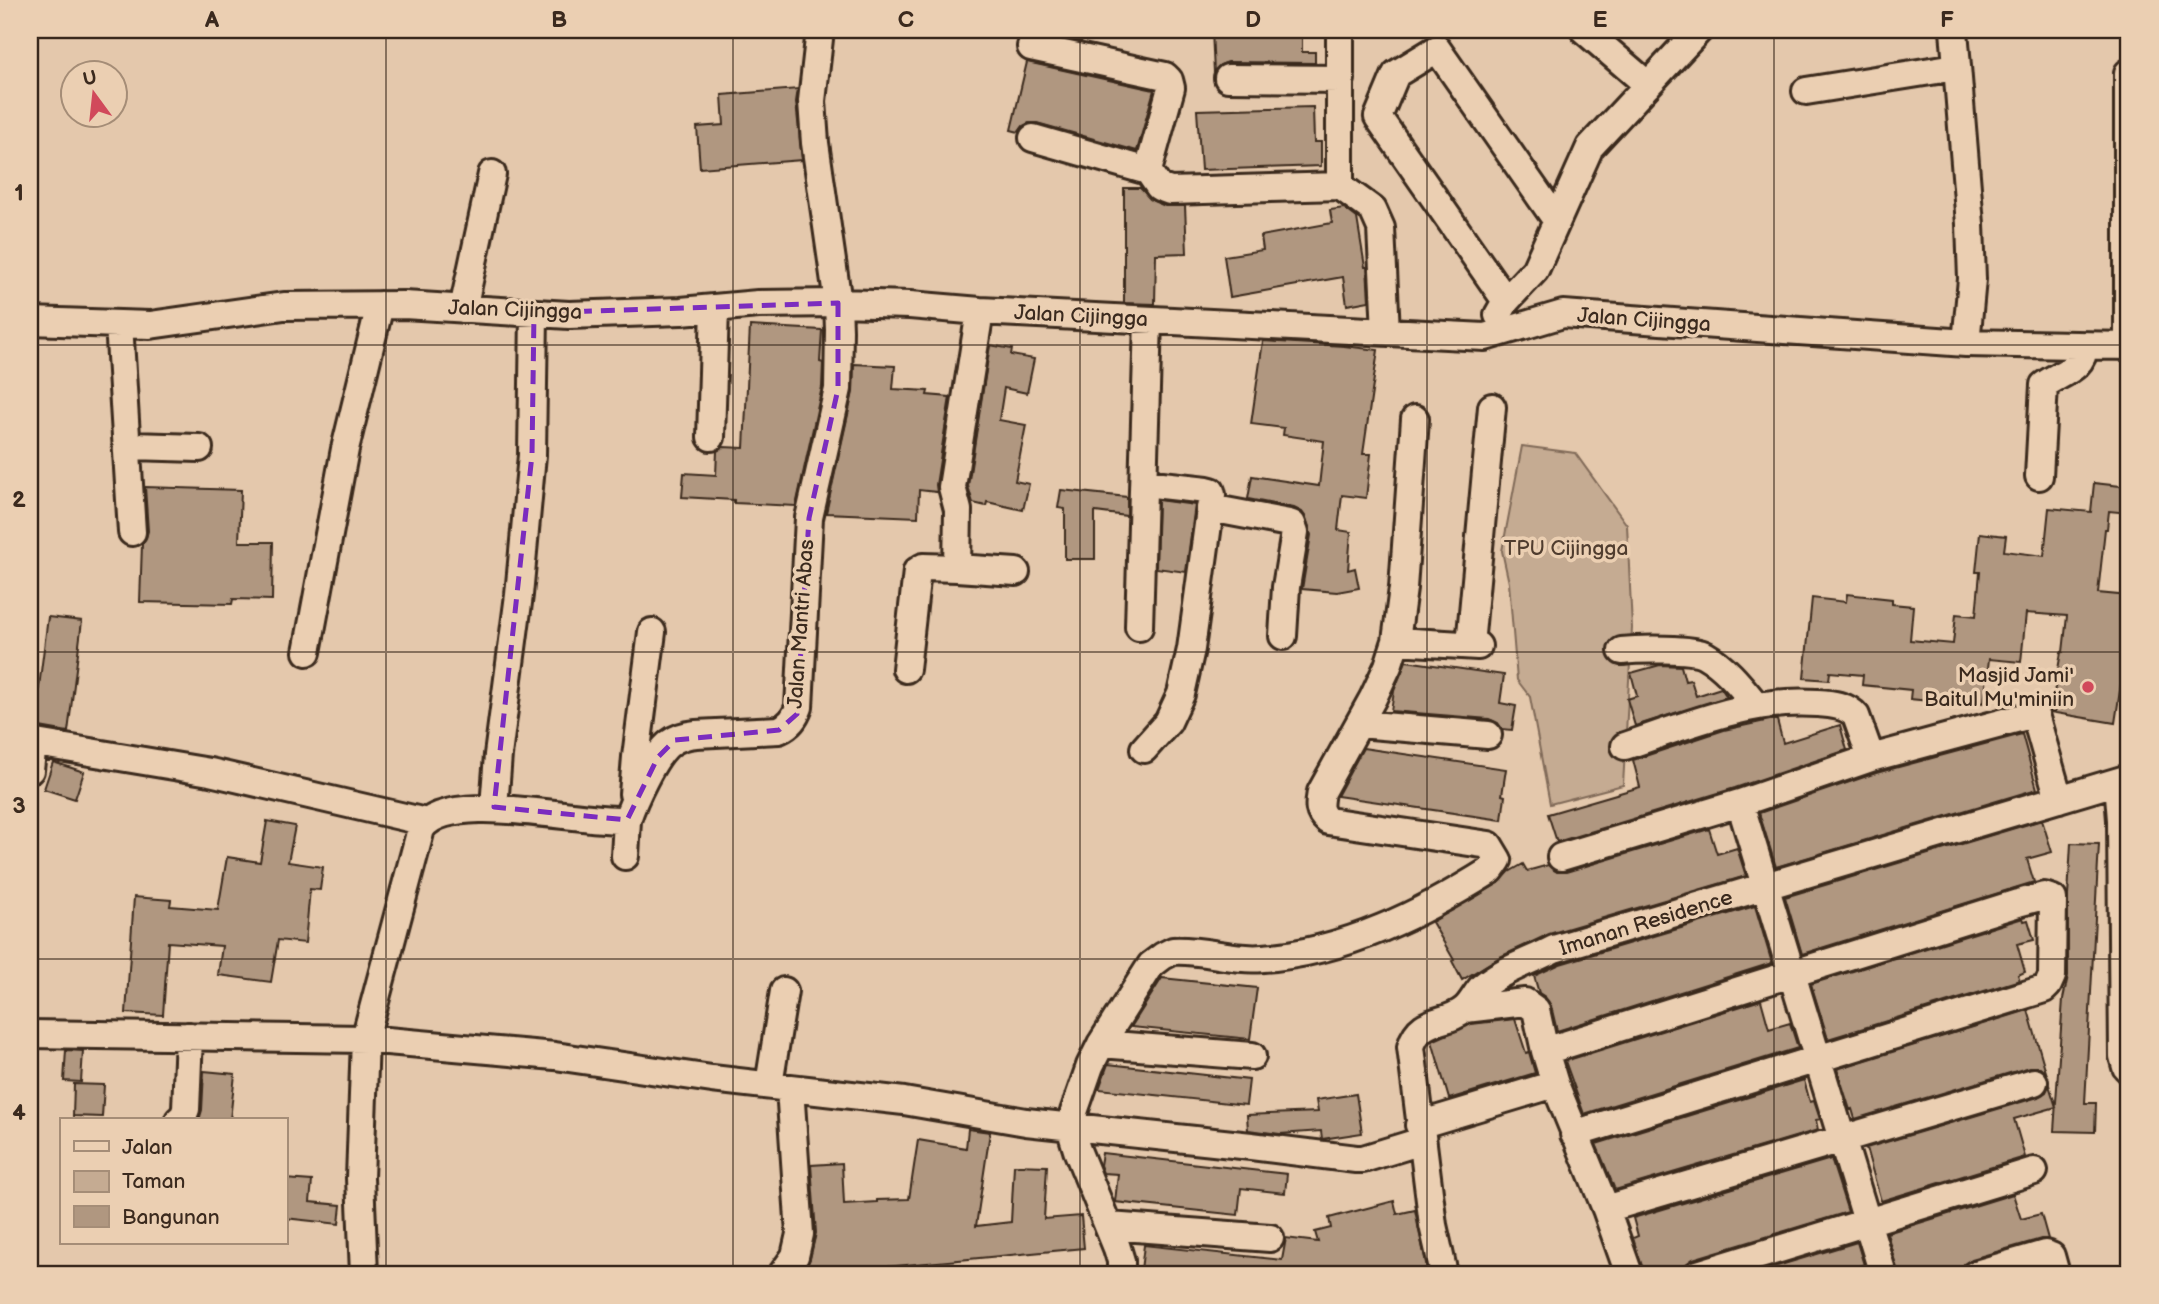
<svg xmlns="http://www.w3.org/2000/svg" width="2159" height="1304" viewBox="0 0 2159 1304" font-family="'Balsamiq Sans',sans-serif">
	<rect width="100%" height="100%" fill="#e4c8ac"/>
	<filter id="ink" filterUnits="userSpaceOnUse"><feTurbulence type="fractalNoise" baseFrequency=".0143" numOctaves="2"/><feDisplacementMap in="SourceGraphic" scale="14" xChannelSelector="R" yChannelSelector="G"/><feConvolveMatrix kernelMatrix="1 2 1 2 8 2 1 2 1" color-interpolation-filters="sRGB"/></filter>
	<g filter="url(#ink)">
		<path fill="#c5ab92" stroke="#806a58" stroke-width="2" d="M1522 446 1575 453 1627 525 1632 628 1623 785 1550 804 1530 697 1517 680 1509 583 1502 551Z"/>
		<path fill="#b09780" stroke="#3b2a1e" stroke-width="2" d="M1035 30H1084L1081 42 1034 32Z
			M1212 30H1302V52H1315V63L1228 62 1220 65 1214 73Z
			M1027 62 1154 90 1137 151 1037 123H1029L1023 126 1019 132 1011 130Z
			M798 89 796 102 802 160 700 168 697 127 724 125 722 95Z
			M1313 107 1314 142H1321V166L1201 170 1197 110Z
			M1124 188H1140L1153 201 1165 206H1185L1187 253 1156 254 1155 304 1124 303Z
			M1344 208 1357 218 1365 267H1367L1369 301 1347 305 1343 277 1230 297 1224 256 1263 250 1261 236 1332 223 1330 210Z
			M750 326 822 330 820 362 823 363 822 387 796 506 734 503V500L682 497 684 473 716 475 717 451 723 447 744 448Z
			M1263 341 1344 346 1378 350 1363 454H1371L1366 498 1342 495 1338 530 1351 532 1348 570 1355 568 1359 588 1337 592 1302 589 1311 535 1306 518 1302 512 1294 508 1248 499 1252 476 1319 486 1324 441 1283 435 1284 428 1251 424Z
			M990 345 1012 349 1011 355 1034 359 1027 393 1004 388 999 420 1026 425 1015 481 1029 484 1023 510 987 502 986 506 973 503 968 486Z
			M854 364 895 366 893 389 928 391 927 395 950 397 936 485 937 492 919 490 918 517 826 513 853 392Z
			M2094 483 2129 487V513L2109 511 2107 529H2105L2098 593 2129 596V632L2115 723 2050 712 2056 711 2051 710 2061 652H2063L2067 616 2026 613 2021 662 1989 659 1984 703 1939 699V702L1910 699 1911 690 1862 685 1863 675 1830 672 1829 680 1804 678 1812 598 1846 602 1847 594 1892 599V604L1913 606 1910 640 1953 644 1956 614 1976 616 1980 572H1976L1980 533 2006 536 2004 551 2044 556 2049 508 2091 512Z
			M145 487 241 490 239 542H273L272 600 233 599 232 604 140 602 142 544 146 538 148 531Z
			M1061 490 1127 497V516L1095 512V559H1065V509L1058 508Z
			M1158 500 1195 505 1186 572 1156 568Z
			M48 617 82 621 68 732 34 726Z
			M1406 661 1504 675 1500 703 1516 706 1512 730 1502 729 1498 723 1489 719 1391 711 1394 691Z
			M1660 665 1681 666 1685 681 1691 680 1696 696 1721 688 1727 697 1635 726 1627 699 1637 696 1631 673Z
			M1770 720H1777L1783 743 1840 725 1847 750 1735 788 1557 842 1548 814 1640 787 1633 760 1724 730Z
			M2022 734 2037 789 1776 867 1759 813 1876 773Z
			M1363 748 1506 769 1502 795 1505 796 1502 820 1337 796Z
			M53 762 84 772 75 799 44 789Z
			M2042 820 2052 852 2027 859 2034 882 1802 954 1785 897Z
			M267 821 295 826 288 862 323 867 320 890 310 889 305 943 278 940 271 982 218 975 222 946 168 942 163 1015 126 1013 134 897 171 900 170 906 218 910 227 857 260 862Z
			M1709 829 1717 854 1737 848 1746 876 1549 934 1500 957 1462 980 1452 961 1454 960 1432 922 1499 883 1509 872 1523 864 1527 871 1548 865 1557 872H1566Z
			M2071 843 2099 844 2085 1103H2096L2095 1132 2054 1131 2063 999 2068 976V896Z
			M1755 906 1772 963 1557 1031 1551 1006 1545 997 1539 993 1534 976 1560 964Z
			M2023 918 2024 921 2028 920 2034 940 2017 944 2025 972 2018 975 2020 980 1828 1039 1811 984Z
			M1162 978 1257 988 1250 1039 1131 1027Z
			M1761 1000 1769 1029 1790 1023 1798 1048 1584 1114 1565 1061Z
			M2028 1010 2046 1072 2038 1067H2030L1855 1119 1852 1109 1850 1110 1837 1069Z
			M1515 1019 1526 1053 1529 1052 1535 1073 1449 1099 1432 1041 1471 1024Z
			M66 1050 83 1051 81 1082 64 1081Z
			M1108 1064 1249 1080 1246 1105 1099 1089Z
			M204 1071 235 1074 230 1120H199L202 1110Z
			M1804 1080 1810 1102 1814 1101 1820 1119 1816 1120 1818 1130 1615 1190 1596 1144Z
			M74 1084 104 1085 102 1117 73 1116Z
			M2049 1085 2056 1107 2014 1119 2025 1157 1881 1201 1866 1148 2038 1097 2046 1092Z
			M1356 1094 1362 1133 1322 1139 1321 1131 1280 1134 1248 1130 1247 1115 1318 1112 1316 1100Z
			M968 1129 990 1132 976 1226 1011 1222 1014 1165 1047 1166 1044 1219 1081 1216 1084 1248 876 1268 877 1274H804V1270L810 1259 816 1233 811 1165 842 1163 844 1204 877 1202V1200L909 1199 918 1140 966 1148Z
			M1102 1153 1287 1174 1285 1193 1241 1188 1238 1215 1115 1202 1118 1174 1103 1173 1100 1165Z
			M1831 1159 1848 1212 1693 1259 1686 1264 1683 1274H1644L1633 1238 1638 1236 1633 1218Z
			M285 1179 312 1181 310 1202 341 1205 339 1224 285 1218Z
			M2013 1194 2021 1219 2041 1214 2048 1239H2041L1972 1259 1964 1264 1961 1274H1898L1887 1233Z
			M1394 1201 1397 1214 1415 1210 1427 1268 1404 1274H1142L1143 1270H1141L1144 1245 1282 1260 1286 1238 1318 1242 1315 1232 1331 1228 1329 1218Z
			M1857 1242 1864 1265 1858 1266 1860 1274H1751Z"/>
		<g fill="none" stroke-linecap="round" stroke-linejoin="round">
			<g stroke="#3b2a1e" stroke-width="32">
				<path id="minor" d="M1340 30V186L1373 210 1381 228 1386 332
					M1584 30 1648 85
					M1954 30 1970 224 1972 279 1966 343
					M1031 47 1165 76 1169 80 1171 88 1148 171 1159 187 1170 191 1340 186
					M1228 78 1341 79
					M1806 91 1956 67
					M1033 138 1148 171
					M1506 301 1378 117 1396 74 1437 49 1557 221
					M463 309 492 174
					M980 311 952 487 958 510 957 568 1016 572
					M1498 315 1506 301 1535 270 1590 147 1699 30
					M30 321 150 325 284 306 404 305 569 315 681 311 758 304 838 303 910 305 980 311 1485 337 1563 314 1966 343 2129 346
					M119 324 132 532
					M2128 346V73
					M711 437 715 308
					M128 444 132 446 199 448
					M2039 476 2044 385C2060 373 2084 369 2084 346
					M1210 508 1289 523 1292 524 1295 532 1286 587 1283 636
					M1139 627 1148 320
					M1396 641 1478 646
					M1470 645 1492 407
					M1622 651C1638 649 1693 648 1705 655 1726 667 1742 688 1757 706
					M307 652 345 449 380 305
					M906 669 917 571 923 567 957 568
					M1359 724 1488 735
					M30 742 210 772 426 822
					M1625 746C1688 725 1750 698 1817 703 1831 704 1847 705 1856 716L1871 758
					M1144 749 1168 722 1181 694 1191 649 1212 495 1211 491 1207 490 1144 483
					M30 770 33 742
					M2118 782 2121 820 2123 1056 2126 1067 2129 1070
					M633 794 636 757 652 632
					M1740 803 1883 1274
					M494 807 498 755 519 595 532 455 534 313
					M625 856 627 820
					M1561 857 1740 803 1871 758 2027 716 2036 718 2059 799
					M1465 1009 1525 1002 1536 1010 1545 1051 1555 1084 1606 1209 1629 1274
					M30 1034 365 1039 555 1056 712 1079 904 1101 1026 1122 1251 1146 1356 1159H1363L1422 1141
					M1101 1044 1252 1056
					M1545 1051 2018 903 2044 896 2053 899 2052 976 2048 985 2044 989 1574 1134
					M769 1085 784 991
					M179 1120 183 1117 186 1109 189 1036
					M1419 1125 1555 1084
					M1606 1209 2034 1082
					M1109 1226 1270 1238
					M364 1274 360 1178 365 1039 421 829C447 788 582 823 627 820 633 801 654 755 670 743 678 737 686 735 696 734L779 730C790 725 795 718 799 707L809 518 838 389 839 330 838 303 815 143 812 101 820 30
					M782 1274 795 1256 800 1234 790 1088
					M1121 1274V1261L1117 1248 1077 1150 1073 1137 1074 1112 1090 1066 1101 1044 1151 965 1163 956 1173 951C1203 949 1233 961 1263 958 1345 952 1423 913 1491 870L1498 860 1489 845 1328 821C1317 812 1319 804 1321 792L1373 698 1388 666 1396 641 1403 588 1415 419
					M1444 1274 1433 1225 1411 1047C1420 1015 1446 1026 1465 1009 1472 1003 1476 993 1482 987 1502 970 1531 961 1554 949L2129 778
					M1698 1274 2034 1171
					M1976 1274 2045 1254 2051 1256 2056 1274"/>
			</g>
			<use href="#minor" stroke="#ebcfb2" stroke-width="26"/>
		</g>
	</g>
	<path fill="none" stroke="#7b2cbf" stroke-width="5" stroke-dasharray="14 9" stroke-linejoin="round" d="M838 303V389L809 518 797 714 779 730 675 740 658 757 627 820 494 807 532 455 534 313Z"/>
	<path fill="none" stroke="#3b2a1e" stroke-width="2" stroke-opacity="0.55" d="M386 30V1274M733 30V1274M1080 30V1274M1427 30V1274M1774 30V1274M30 345H2129M30 652H2129M30 959H2129"/>
	<circle fill="#d1495b" stroke="#ebcfb2" stroke-width="2.5" cx="2088" cy="687" r="7"/>
	<g text-anchor="middle" dominant-baseline="central" stroke-width="7" stroke-linejoin="round" paint-order="stroke">
		<g font-size="21" fill="#3b2a1e" stroke="#ebcfb2">
			<text transform="translate(515 310) rotate(2)">Jalan Cijingga</text>
			<text transform="translate(1081 316) rotate(3)">Jalan Cijingga</text>
			<text transform="translate(1644 320) rotate(4)">Jalan Cijingga</text>
			<text transform="translate(801 624) rotate(-86)">Jalan Mantri Abas</text>
			<text transform="translate(1646 923) rotate(-17)">Imanan Residence</text>
		</g>
		<g font-size="21" fill="#503d2f" stroke="#ebcfb2">
			<text x="1566" y="548">TPU Cijingga</text>
		</g>
		<g font-size="21" fill="#3b2a1e" stroke="#ebcfb2" text-anchor="end">
			<text x="2074" y="675">Masjid Jami'<tspan x="2074" dy="24">Baitul Mu'miniin</tspan></text>
		</g>
	</g>
	<rect width="2159" height="1304" fill="none" stroke="#ebcfb2" stroke-width="77"/>
	<rect x="60" y="1118" width="228" height="126" fill="#ebcfb2" stroke="#a58d77" stroke-width="2"/>
	<rect x="74" y="1141" width="35" height="10" fill="#ebcfb2" stroke="#a58d77" stroke-width="2"/>
	<text x="122" y="1154" font-size="21" fill="#3b2a1e">Jalan</text>
	<rect x="74" y="1171" width="35" height="21" fill="#c5ab92" stroke="#a58d77" stroke-width="2"/>
	<text x="122" y="1188" font-size="21" fill="#3b2a1e">Taman</text>
	<rect x="74" y="1206" width="35" height="21" fill="#b09780" stroke="#a58d77" stroke-width="2"/>
	<text x="122" y="1224" font-size="21" fill="#3b2a1e">Bangunan</text>
	<g transform="translate(94 94) rotate(345)"><circle r="33" fill="#ebcfb2" stroke="#a58d77" stroke-width="2"/>
	<path d="M0-5L12 26L0 18L-12 26Z" fill="#d1495b"/>
	<text y="-10" font-size="19" font-weight="bold" text-anchor="middle" fill="#3b2a1e">U</text>
	</g>
	<rect x="38" y="38" width="2082" height="1228" fill="none" stroke="#3b2a1e" stroke-width="2.5"/>
	<g font-size="23" text-anchor="middle" font-weight="bold" fill="#3b2a1e">
		<text x="212" y="27">A</text>
		<text x="559" y="27">B</text>
		<text x="906" y="27">C</text>
		<text x="1253" y="27">D</text>
		<text x="1600" y="27">E</text>
		<text x="1947" y="27">F</text>
		<text x="19" y="200">1</text>
		<text x="19" y="507">2</text>
		<text x="19" y="813">3</text>
		<text x="19" y="1120">4</text>
	</g>
</svg>
